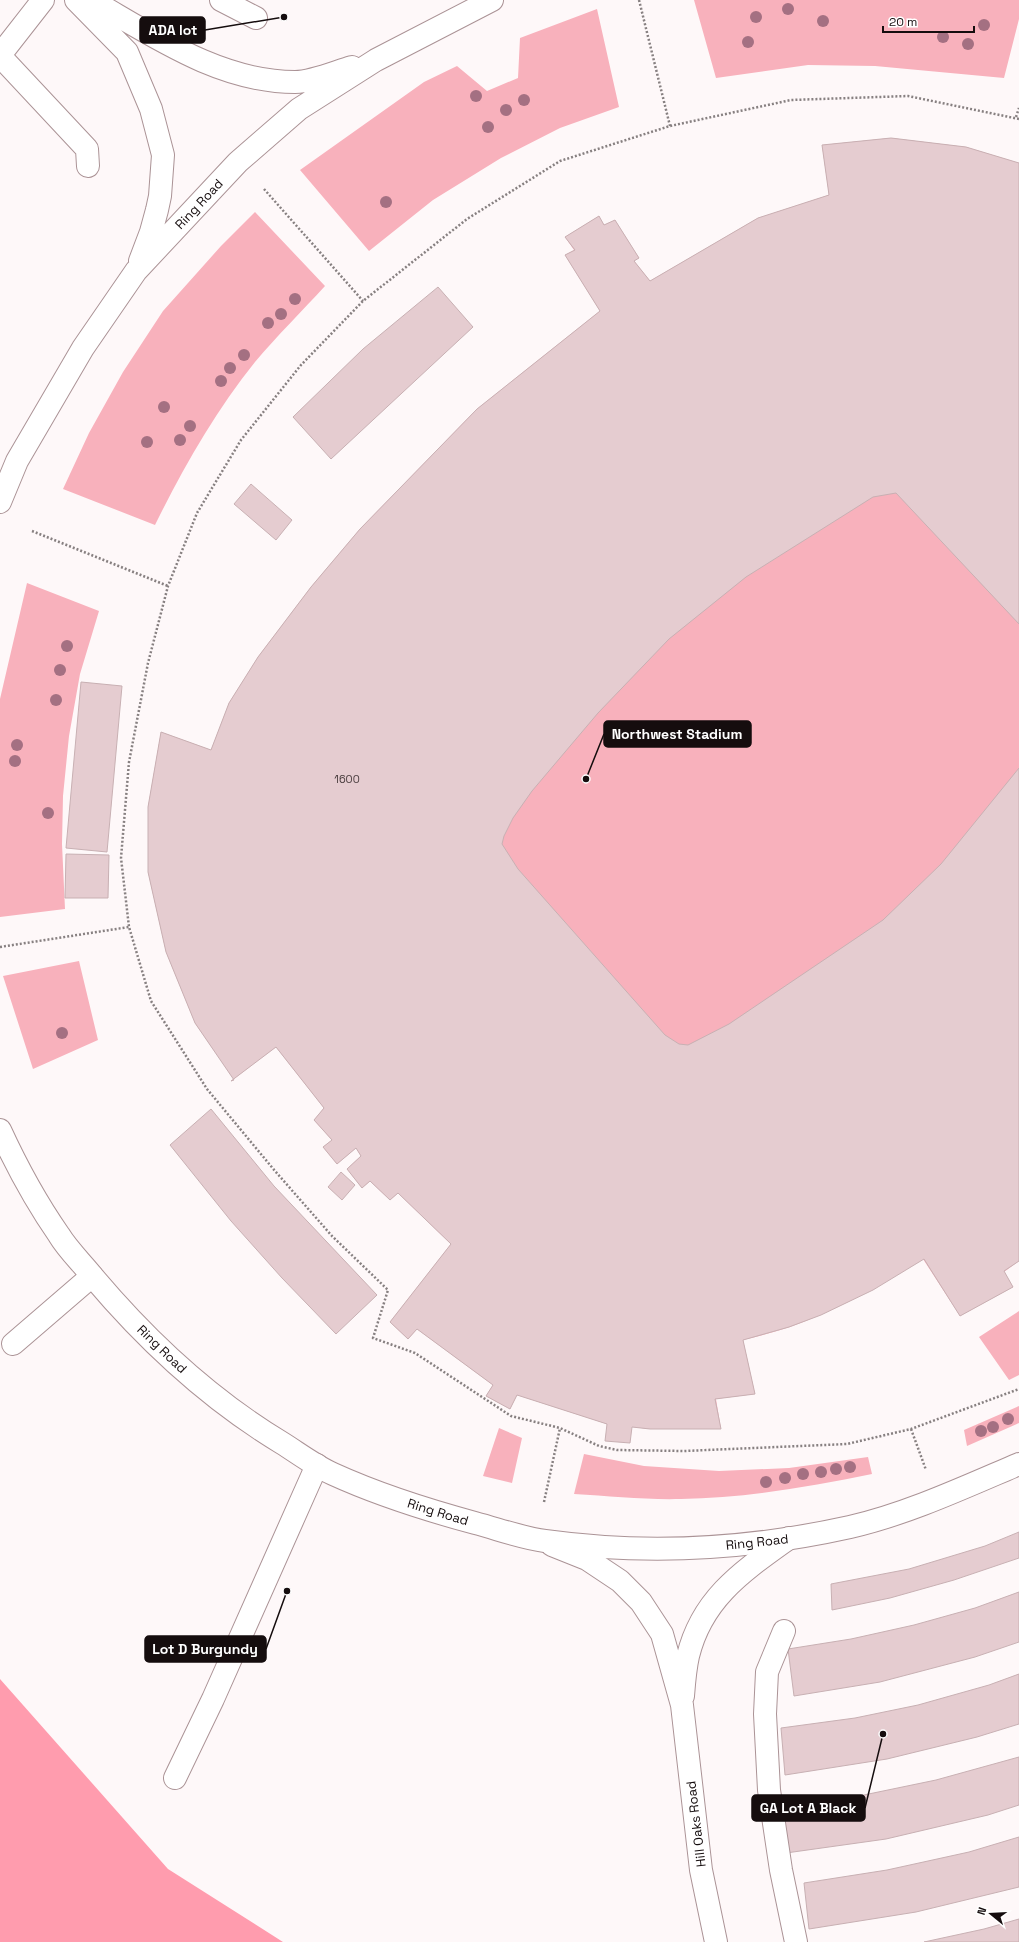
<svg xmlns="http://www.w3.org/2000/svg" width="1019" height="1942" viewBox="0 0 1019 1942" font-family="'Space Grotesk',sans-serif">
	<rect width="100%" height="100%" fill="#fef8f9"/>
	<path fill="#f8b1bc" d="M694 0H1019V19L1004 78 875 66 808 65 716 78Z
		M597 9 619 107 560 128 501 158 433 200 369 251 300 170 424 82 457 66 487 91 518 78 520 38Z
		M891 138 966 147 1019 163V1261L1004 1272 1013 1287 960 1316 923 1259C881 1285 838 1310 790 1327 775 1332 759 1336 743 1340L755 1394 716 1399 721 1429H650L607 1424 517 1395 510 1409 486 1396 493 1385 417 1329 408 1339 390 1322 451 1244 398 1193 390 1200 370 1181 362 1188 347 1169 361 1156 356 1148 337 1164 323 1147 332 1140 314 1120 324 1108 276 1047 231 1081 234 1079 195 1023 166 952 148 872V807L161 732 211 750 229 703 258 657 311 587 360 529 477 409 600 311 565 255 574 250 565 237 599 216 604 225 615 220 639 258 634 261 650 281 758 218 829 195 822 145Z
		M255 212 325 286C302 311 277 336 255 362 215 412 183 468 155 525L63 489 89 433 123 372 163 311 221 246Z
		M27 583 99 611 80 674 69 736 63 796 62 844 65 909 0 917V699Z
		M79 961 98 1040 33 1069 3 976Z
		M1019 1311V1375L1009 1380 979 1337Z
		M1019 1406V1423L967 1446 964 1430Z
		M499 1428 522 1438 512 1483 483 1476Z
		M584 1454 644 1466 719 1471 789 1468 868 1457 872 1474C809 1487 745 1498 681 1499 646 1500 610 1496 574 1494Z"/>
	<path fill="#ff9cae" d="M0 1679 168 1869 283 1942H0Z"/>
	<path fill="#e5ccd0" stroke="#c8b0b3" d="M891 138 966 147 1019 163V624L896 493 873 497 746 577 669 639 598 713 532 791 513 818 504 836 502 844 518 869 665 1035 679 1044 688 1045 729 1024 883 920 941 864 1019 768V1261L1004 1271 1013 1287 960 1316 924 1259 873 1290 821 1315 789 1327 743 1340 755 1394 715 1399 721 1429H650L632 1427 630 1443 605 1441 607 1424 517 1395 510 1409 486 1396 493 1385 417 1329 408 1339 390 1322 451 1244 398 1193 390 1200 370 1181 362 1188 347 1169 361 1156 356 1148 337 1164 323 1147 332 1140 314 1120 324 1108 276 1047 231 1081 234 1080 195 1023 166 952 148 872V807L161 732 211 750 229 703 258 657 311 587 360 529 477 409 600 311 565 255 575 250 565 237 599 216 604 225 615 220 639 258 634 261 650 281 758 218 829 195 822 145Z
		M438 287 473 327 331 459 293 417 363 349Z
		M251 484 292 520 276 540 234 504Z
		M81 682 122 686 107 852 66 848Z
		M66 854 109 855 108 898H65Z
		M211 1109 274 1186 377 1295 336 1334 282 1278 231 1221 170 1145Z
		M341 1172 355 1185 342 1200 328 1187Z
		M1019 1532V1558L954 1580 890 1598 832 1610 831 1584 909 1569 985 1546Z
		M1019 1592V1642L975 1657 880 1682 794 1696 788 1649 851 1639 914 1625 975 1608Z
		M1019 1674V1724L977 1737 887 1759 785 1775 781 1728 855 1718 918 1705 989 1685Z
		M1019 1757V1805L988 1815 886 1839 786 1853 780 1807 859 1796 936 1780Z
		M1019 1837V1887L916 1912 809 1929 804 1883 887 1870 969 1852Z
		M1019 1919V1942H924L984 1929Z"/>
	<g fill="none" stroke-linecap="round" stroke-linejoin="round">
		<g stroke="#ab9396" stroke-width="24">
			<path id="minor" d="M221 0 256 18
				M0 55 43 0
				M0 56 87 149 88 166
				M13 1344 92 1276
				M552 1545 587 1559 620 1581 641 1602 662 1634 682 1705 701 1870 716 1942
				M784 1631 767 1672 765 1714 769 1790 781 1870 796 1942
				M683 1696C684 1683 685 1669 688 1656 702 1598 743 1571 789 1538
				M175 1778 213 1699 317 1465"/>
		</g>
		<g stroke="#ab9396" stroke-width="24">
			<path id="major" d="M76 0 127 52 151 109 163 155 160 196 157 210 151 232 140 261
				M91 0C154 36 220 82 295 82 312 82 335 72 352 67
				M0 502 17 461 83 348 136 271 238 162 299 109 376 60 492 0
				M0 1130C17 1167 36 1202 59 1235 68 1250 82 1263 93 1277 147 1341 209 1399 282 1443 298 1453 315 1466 333 1474 379 1495 427 1510 475 1523 498 1529 522 1538 545 1541 646 1555 751 1549 850 1527 907 1514 965 1487 1019 1464"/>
		</g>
		<path stroke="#878081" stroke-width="2.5" stroke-dasharray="2 2" stroke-linecap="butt" d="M639 0 670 126
			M1016 117 1019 108
			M1019 119 908 96 791 100 670 126 560 161 467 219 363 301 301 365 241 440 197 513 168 586 148 663 129 762 121 858 129 927 151 1001 207 1089 275 1171 332 1236 388 1290 373 1338 415 1353 511 1416 560 1428 599 1446 617 1450 684 1451 847 1444 911 1429 1019 1389
			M264 189 363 301
			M32 531 168 586
			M0 947 129 927
			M911 1429 926 1470
			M544 1502 560 1428"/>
		<use href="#minor" stroke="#fff" stroke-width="22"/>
		<use href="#major" stroke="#fff" stroke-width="22"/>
	</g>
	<g fill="#a47082">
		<circle cx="788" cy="9" r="6"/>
		<circle cx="756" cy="17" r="6"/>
		<circle cx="823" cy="21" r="6"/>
		<circle cx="984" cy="25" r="6"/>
		<circle cx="943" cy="37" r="6"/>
		<circle cx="748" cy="42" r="6"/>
		<circle cx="968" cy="44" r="6"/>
		<circle cx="476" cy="96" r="6"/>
		<circle cx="524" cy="100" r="6"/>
		<circle cx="506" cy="110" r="6"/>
		<circle cx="488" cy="127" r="6"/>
		<circle cx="386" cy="202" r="6"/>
		<circle cx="295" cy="299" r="6"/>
		<circle cx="281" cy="314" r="6"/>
		<circle cx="268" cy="323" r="6"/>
		<circle cx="244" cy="355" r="6"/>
		<circle cx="230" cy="368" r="6"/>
		<circle cx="221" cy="381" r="6"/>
		<circle cx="164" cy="407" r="6"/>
		<circle cx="190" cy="426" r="6"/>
		<circle cx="180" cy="440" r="6"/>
		<circle cx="147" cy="442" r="6"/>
		<circle cx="67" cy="646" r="6"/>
		<circle cx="60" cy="670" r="6"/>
		<circle cx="56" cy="700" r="6"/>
		<circle cx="17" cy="745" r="6"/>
		<circle cx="15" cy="761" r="6"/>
		<circle cx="48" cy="813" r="6"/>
		<circle cx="62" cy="1033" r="6"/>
		<circle cx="1008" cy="1419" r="6"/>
		<circle cx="993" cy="1427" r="6"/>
		<circle cx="981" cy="1431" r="6"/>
		<circle cx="850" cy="1467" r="6"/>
		<circle cx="836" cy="1469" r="6"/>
		<circle cx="821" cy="1472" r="6"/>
		<circle cx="803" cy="1474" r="6"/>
		<circle cx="785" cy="1478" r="6"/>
		<circle cx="766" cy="1482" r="6"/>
	</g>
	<g text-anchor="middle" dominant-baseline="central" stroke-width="3" stroke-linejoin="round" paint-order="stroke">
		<g font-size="11" fill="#493d3e">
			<text x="347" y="779">1600</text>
		</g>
		<g font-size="13" fill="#150d0e" stroke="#fff">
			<text transform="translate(199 204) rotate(-47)">Ring Road</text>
			<text transform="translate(162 1349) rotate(44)">Ring Road</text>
			<text transform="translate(438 1512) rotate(17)">Ring Road</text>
			<text transform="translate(757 1542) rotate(-6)">Ring Road</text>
			<text transform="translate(696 1824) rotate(-97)">Hill Oaks Road</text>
		</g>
	</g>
	<path fill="none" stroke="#150d0e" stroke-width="1.5" d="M284 17L205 30M586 779L604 734M287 1591L266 1649M883 1734L865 1808"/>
	<g fill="#150d0e" stroke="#fff" stroke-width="1.5">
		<circle cx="284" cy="17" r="4"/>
		<circle cx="586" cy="779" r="4"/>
		<circle cx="287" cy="1591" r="4"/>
		<circle cx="883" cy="1734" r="4"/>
	</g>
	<g fill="#150d0e" stroke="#150d0e" stroke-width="1.5">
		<rect x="140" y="17" width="65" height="26" rx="4"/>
		<rect x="604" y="721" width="147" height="26" rx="4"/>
		<rect x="145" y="1636" width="121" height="26" rx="4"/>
		<rect x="752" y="1795" width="113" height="26" rx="4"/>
	</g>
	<g font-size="14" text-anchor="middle" font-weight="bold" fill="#fff">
		<text x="173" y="35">ADA lot</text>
		<text x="677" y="739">Northwest Stadium</text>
		<text x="205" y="1654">Lot D Burgundy</text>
		<text x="808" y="1813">GA Lot A Black</text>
	</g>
	<g transform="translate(991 1914) rotate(288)" stroke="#ffffff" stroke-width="3" paint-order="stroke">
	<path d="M0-3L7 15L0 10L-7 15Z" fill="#150d0e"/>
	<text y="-6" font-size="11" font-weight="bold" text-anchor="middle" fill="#150d0e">N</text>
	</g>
	<path d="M883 26v6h91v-6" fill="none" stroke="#150d0e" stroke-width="2"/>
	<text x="889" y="26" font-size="12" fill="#150d0e" stroke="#ffffff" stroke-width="3" paint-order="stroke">20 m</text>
</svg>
